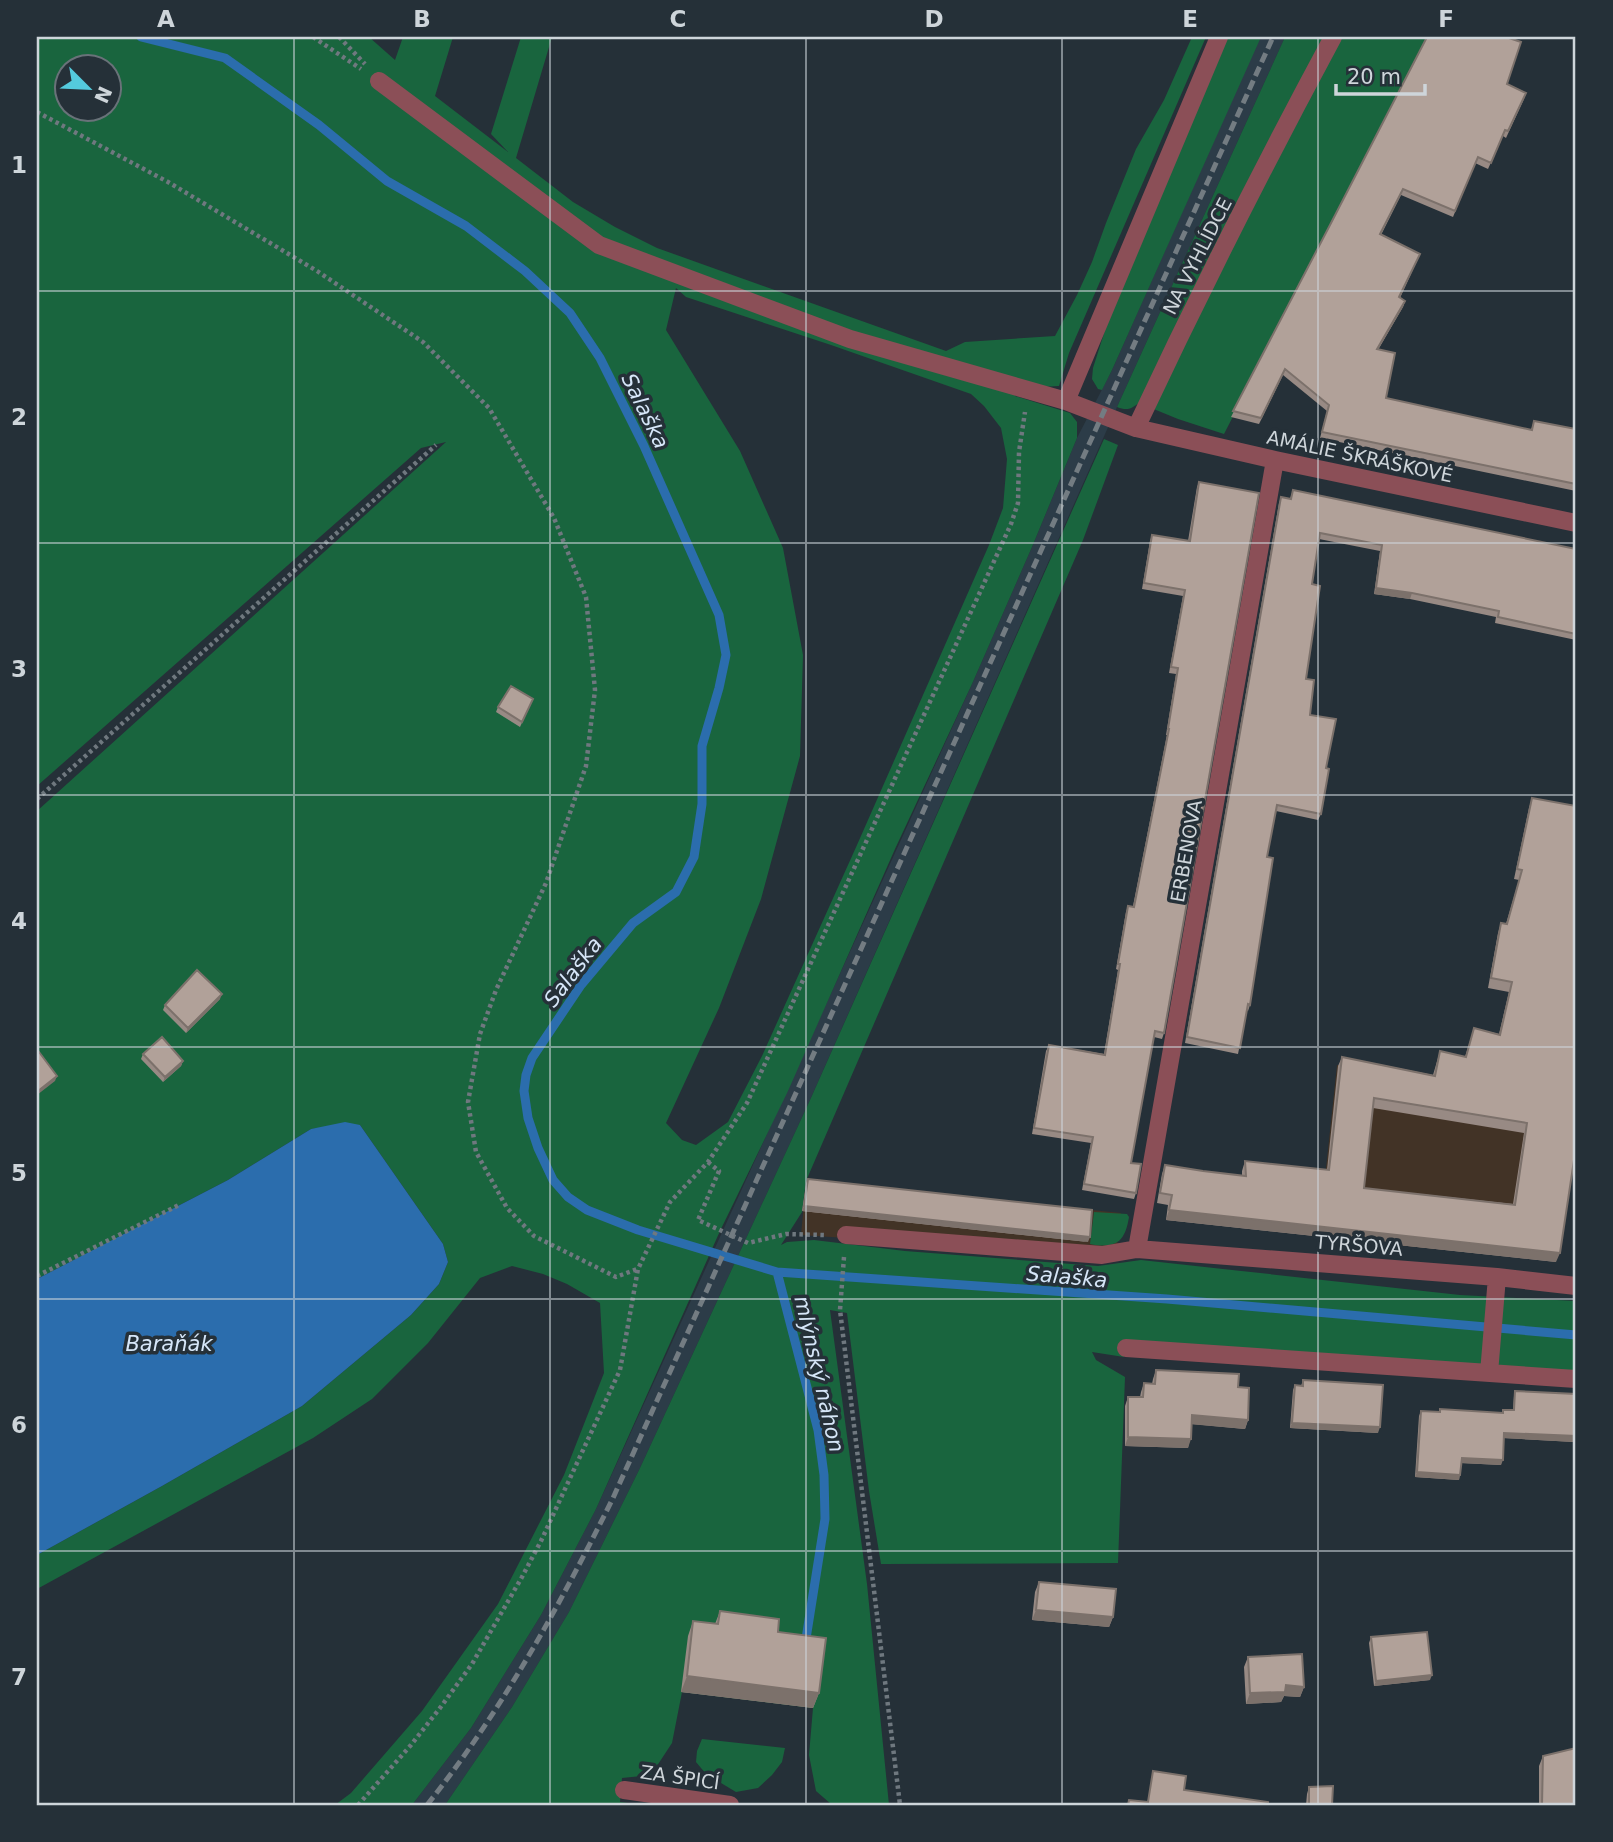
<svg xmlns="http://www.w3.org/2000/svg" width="1613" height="1842" viewBox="0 0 1613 1842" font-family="'DejaVu Sans',sans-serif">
	<rect width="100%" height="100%" fill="#253038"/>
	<path fill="#2c3c48" d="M1260 37H1285L1117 407 810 1100 640 1468 569 1612 512 1707 445 1805H412L471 1728 541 1615 596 1509 972 684 1032 547 1077 438 1112 370Z"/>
	<path fill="#423326" d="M1337 1065 1576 1115 1549 1260 1397 1245 1319 1234Z
		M806 1181 1121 1213 1116 1256 801 1235Z"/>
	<path fill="#19653e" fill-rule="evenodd" d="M37 37H369L395 60 403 37H453L435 96 508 152 491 134 521 37H552L516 158 573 202 615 227 657 248 946 351 965 342 1055 336 1077 295 1092 262 1106 223 1136 149 1164 100 1192 37H1206L1069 353 1059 386 1039 387 1013 380 1015 396 1070 413 1077 422V438L1032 547 972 684 895 849 788 1091 720 1231 596 1509 541 1615 471 1728 412 1805H335L351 1793 422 1711 498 1604 564 1475 604 1373 600 1303 567 1284 543 1274 512 1266 480 1278 428 1343 372 1399 313 1438 37 1589V1555L162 1486 302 1406 411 1315 439 1284 448 1262 443 1244 360 1125 311 1129 228 1180 37 1279V811L446 442 421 448 37 786ZM66 66H108V108H66ZM676 288 686 297 831 345 971 394 984 406 1001 428 1007 459 1003 508 989 545 857 845 762 1056 728 1122 696 1145 682 1140 666 1123 719 1008 761 899 800 756 803 655 783 548 740 451 666 330Z
		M1227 37H1261L1112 370 1102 390 1098 389 1092 379 1093 368 1107 324Z
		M1285 37H1427L1224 434 1178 419 1139 403C1131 409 1127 411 1117 407Z
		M1104 439 1118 445 1083 540 806 1181 802 1212 781 1245 787 1242 814 1240 905 1251 1098 1266 1141 1260 1460 1295 1576 1301V1371L1125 1344 1124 1357 1092 1352 1096 1360 1125 1377 1118 1563 881 1564 869 1491 847 1313 830 1310 867 1584 889 1805 831 1804 816 1791 809 1755 813 1708 682 1692 672 1743 651 1775 622 1778 620 1802 644 1805H445L512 1707 569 1612 640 1468 810 1100Z
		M1094 1212 1127 1214 1129 1217C1125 1242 1116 1249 1090 1244Z
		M702 1739 785 1748 782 1762 772 1775 758 1788 736 1792 706 1774 696 1762 697 1751Z"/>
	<path fill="#2b6dad" d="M345 1122 360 1125 443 1244 448 1262 439 1284 411 1315 302 1406 162 1486 37 1555V1279L228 1180 311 1129Z"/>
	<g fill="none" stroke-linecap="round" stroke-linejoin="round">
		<path stroke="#2b6dad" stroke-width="9" d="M141 37 225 58 319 125 387 181 466 226 525 271 570 313 600 358 644 446 719 615 726 655 719 688 702 746V804L694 857 676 892 633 923 581 985 532 1058 526 1075 524 1091 528 1118 538 1148 553 1180 568 1197 587 1210 638 1230 777 1272 1167 1299 1576 1335
			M777 1272 818 1430 824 1475 825 1519 805 1645"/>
		<path stroke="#6f787f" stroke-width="4.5" stroke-dasharray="3.5 3.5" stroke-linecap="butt" d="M313 37 361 69
			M339 37 365 64
			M37 112 168 182 317 271 423 342 489 408 554 518 586 597 595 690 586 766 546 883 496 990 480 1034 468 1102 476 1152 507 1208 534 1236 616 1277 637 1269
			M37 799 436 445
			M708 1162 719 1171 698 1220 748 1243 786 1234 824 1235
			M844 1257 840 1310 900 1805
			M37 1276 181 1204
			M358 1805 411 1745 440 1708 472 1664 522 1577 541 1541 620 1370 638 1269 670 1202 708 1162 747 1103 1011 524 1018 503 1019 452 1025 412"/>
		<path stroke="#8b4f57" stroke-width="18" d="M379 81 599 245 850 339 1066 401 1136 428 1275 460 1576 523
			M1066 401 1219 37
			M1136 428C1198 296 1264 165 1333 37
			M846 1235 1102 1255 1137 1249 1497 1277 1576 1286
			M1137 1249 1275 460
			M1126 1348 1576 1379
			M1489 1373 1497 1277
			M624 1790 730 1805"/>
		<path stroke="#737c82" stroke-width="5" stroke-dasharray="10 5" stroke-linecap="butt" d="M427 1805C502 1711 560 1605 613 1498L1273 37"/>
	</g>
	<path fill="#988a84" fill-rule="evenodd" d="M1507 84 1526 93 1524 99 1506 138 1503 136 1488 169 1475 163 1453 217 1401 195 1381 235 1420 254 1400 298 1405 301 1403 307 1378 350 1386 398 1531 430 1534 421 1576 429V491L1320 438 1327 411 1283 375 1259 424 1231 417 1330 225Z
		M1199 482 1164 1033 1162 1039 1154 1037 1131 1163 1136 1193 1134 1199 1082 1190 1091 1143 1032 1134 1046 1051 1049 1045 1104 1054 1118 970 1116 969 1126 912 1128 906H1133L1167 735H1166L1176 674 1169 673 1183 596 1142 589 1150 541 1152 535 1188 541 1197 487Z
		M1293 490 1576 549V640L1495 623 1496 617 1410 599 1374 594 1380 551 1319 539 1312 584 1306 679 1310 715 1326 768 1321 814 1318 820 1276 811 1267 857 1250 1005 1248 1011 1247 1010 1238 1054 1185 1043 1279 503 1281 497 1290 499Z
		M533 699 520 727 496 712 498 707Z
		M1532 798 1556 1262 1166 1220 1168 1205 1157 1203 1162 1174 1165 1165 1203 1171 1242 1176V1171L1245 1161 1327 1170 1338 1066 1342 1057 1433 1075 1440 1051 1465 1057 1474 1028 1499 1034 1509 992 1488 988 1498 933 1501 923 1506 924 1519 880 1514 879 1529 808ZM1373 1108 1524 1133 1513 1204 1364 1188Z
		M220 999 186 1033 163 1010 165 1005Z
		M143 1054 183 1061 181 1066 163 1082 141 1059Z
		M808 1179 1088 1242 802 1211 806 1184Z
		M1156 1370 1238 1387 1248 1420 1245 1429 1192 1424 1188 1448 1125 1446V1406L1128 1397H1140L1141 1392 1144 1383 1152 1384 1153 1379Z
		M1303 1380 1378 1433 1290 1428 1293 1390 1295 1385 1301 1386Z
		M1515 1391 1576 1394V1443H1574V1442L1504 1438 1501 1465 1461 1463 1459 1480 1415 1477 1419 1416 1421 1411 1439 1412 1440 1409 1502 1413 1503 1410H1513L1514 1396Z
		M1039 1582 1113 1617 1109 1627 1032 1620 1035 1592Z
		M720 1611 819 1693 813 1708 681 1692 688 1636 693 1621 715 1624Z
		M1371 1637 1430 1680 1374 1686 1369 1643Z
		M1248 1657 1304 1687 1300 1697 1284 1696 1281 1702 1246 1704 1244 1667Z
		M1543 1756 1576 1805H1539V1766Z
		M1309 1787 1332 1805H1306L1307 1794Z"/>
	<path fill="#7c716b" d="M1405 301 1403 307 1374 356 1377 349Z
		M1376 588 1412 593 1410 599 1374 594Z
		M222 994 220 999 186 1033 188 1028Z
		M183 1061 181 1066 163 1082 165 1077Z
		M57 1076 55 1081 37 1095 38 1091Z
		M804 1206 1090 1237 1088 1242 802 1211Z
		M1169 1210 1560 1253 1556 1262 1166 1220Z
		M1192 1415 1248 1420 1245 1429 1189 1424Z
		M1292 1423 1380 1427 1378 1433 1290 1428Z
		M1504 1433 1576 1436 1574 1442 1502 1438Z
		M1128 1437 1191 1439 1188 1448 1125 1446Z
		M1462 1458 1503 1460 1501 1465 1460 1463Z
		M1417 1472 1460 1475 1459 1480 1415 1477Z
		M1036 1610 1113 1617 1109 1627 1032 1620Z
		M1432 1675 1430 1680 1374 1686 1376 1681Z
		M687 1676 819 1693 813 1708 681 1692Z
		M1286 1685 1304 1687 1300 1697 1284 1696 1281 1702 1246 1704 1250 1693Z"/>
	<path fill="#b1a199" stroke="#7c716b" stroke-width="2" fill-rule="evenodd" d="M1427 37H1506L1521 42 1507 84 1526 93 1508 131 1505 130 1491 163 1478 157 1455 211 1403 189 1380 234 1420 254 1399 297 1405 301 1377 349 1395 353 1386 398 1532 430 1534 421 1576 429V484L1322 432 1329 405 1285 369 1261 418 1233 411 1330 225Z
		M1199 482 1259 493 1164 1033 1155 1031 1131 1163 1141 1164 1136 1193 1084 1184 1093 1137 1034 1128 1049 1045 1105 1055 1120 964H1118L1128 906 1134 907 1169 729H1168L1178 668 1171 667 1185 590 1144 583 1152 535 1190 541Z
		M1293 490 1576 549V634L1498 617 1499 611 1412 593 1376 588 1382 545 1320 533 1312 584 1320 586 1306 679 1314 680 1310 715 1336 719 1326 768 1329 769 1321 814 1277 805 1267 857 1273 858 1250 1005 1248 1004 1240 1048 1187 1037 1281 497 1291 499Z
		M511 686 533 699 522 722 498 707Z
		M1532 798 1576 806V1147L1560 1253 1169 1210 1172 1195 1160 1193 1165 1165 1203 1171 1246 1176 1245 1161 1329 1170 1342 1057 1435 1076 1440 1051 1466 1057 1474 1028 1500 1035 1512 982 1491 978 1501 923 1507 924 1522 870 1517 869ZM1374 1098 1527 1123 1515 1205 1364 1188Z
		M197 970 222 994 188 1028 165 1005Z
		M162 1037 183 1061 165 1077 143 1054Z
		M39 1052 57 1076 38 1091 37 1089V1054Z
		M808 1179 1092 1210 1090 1237 804 1206Z
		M1156 1370 1239 1374 1238 1387 1249 1388 1248 1420 1192 1415 1191 1439 1128 1437V1397H1143L1144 1383 1155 1384Z
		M1303 1380 1383 1385 1380 1427 1292 1423 1295 1385 1303 1386Z
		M1515 1391 1576 1394V1438V1436L1504 1433 1503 1460 1462 1458 1460 1475 1417 1472 1421 1411 1440 1412V1409L1503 1413V1410H1514Z
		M1039 1582 1116 1589 1113 1617 1036 1610Z
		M720 1611 779 1619 778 1632 826 1638 819 1693 687 1676 693 1621 718 1624Z
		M1427 1632 1432 1675 1376 1681 1371 1637Z
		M1302 1654 1304 1687 1286 1685 1285 1692 1250 1693 1248 1657Z
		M1576 1748V1805H1542L1543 1756Z
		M1153 1771 1186 1776 1184 1790 1268 1802V1805H1128L1129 1800 1148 1802Z
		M1333 1786 1332 1805H1309V1787Z"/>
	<path fill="none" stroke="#ced5da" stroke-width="2" stroke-opacity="0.55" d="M294 37V1805M550 37V1805M806 37V1805M1062 37V1805M1318 37V1805M37 291H1576M37 543H1576M37 795H1576M37 1047H1576M37 1299H1576M37 1551H1576"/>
	<g text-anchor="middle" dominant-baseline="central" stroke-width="7" stroke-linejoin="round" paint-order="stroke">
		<g font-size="19" fill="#ced5da" stroke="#253038">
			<text transform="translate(1197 256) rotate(-63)">NA VYHLÍDCE</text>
			<text transform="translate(1360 456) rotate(12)">AMÁLIE ŠKRÁŠKOVÉ</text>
			<text transform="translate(1186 851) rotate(-80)">ERBENOVA</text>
			<text transform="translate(1359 1245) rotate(5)">TYRŠOVA</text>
			<text transform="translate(680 1777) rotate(8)">ZA ŠPICÍ</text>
		</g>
		<g font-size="21" font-style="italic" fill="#d6e6f8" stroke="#253038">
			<text transform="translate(645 411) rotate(64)">Salaška</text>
			<text transform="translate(573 972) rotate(-53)">Salaška</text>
			<text transform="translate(1067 1277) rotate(5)">Salaška</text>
			<text x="169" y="1344">Baraňák</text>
			<text transform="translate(819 1374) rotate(77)">mlýnský náhon</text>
		</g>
	</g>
	<rect width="1613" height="1842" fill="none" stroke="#253038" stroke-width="77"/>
	<g transform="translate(88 88) rotate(114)"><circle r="33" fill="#253038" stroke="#697279" stroke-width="2"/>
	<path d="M0-5L12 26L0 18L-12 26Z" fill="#54cadd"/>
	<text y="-10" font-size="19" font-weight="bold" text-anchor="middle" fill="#ced5da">N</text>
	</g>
	<path d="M1336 84v10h89v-10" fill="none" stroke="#ced5da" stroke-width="3.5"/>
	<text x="1347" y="84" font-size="21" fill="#ced5da" stroke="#253038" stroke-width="5" paint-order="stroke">20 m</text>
	<rect x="38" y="38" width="1536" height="1766" fill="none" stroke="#ced5da" stroke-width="2.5"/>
	<g font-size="23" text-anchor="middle" font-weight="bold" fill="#ced5da">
		<text x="166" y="27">A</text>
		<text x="422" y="27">B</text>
		<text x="678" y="27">C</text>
		<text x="934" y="27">D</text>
		<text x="1190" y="27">E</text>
		<text x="1446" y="27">F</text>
		<text x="19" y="173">1</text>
		<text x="19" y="425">2</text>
		<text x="19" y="677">3</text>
		<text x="19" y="929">4</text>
		<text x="19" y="1181">5</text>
		<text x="19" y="1433">6</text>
		<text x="19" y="1685">7</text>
	</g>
</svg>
